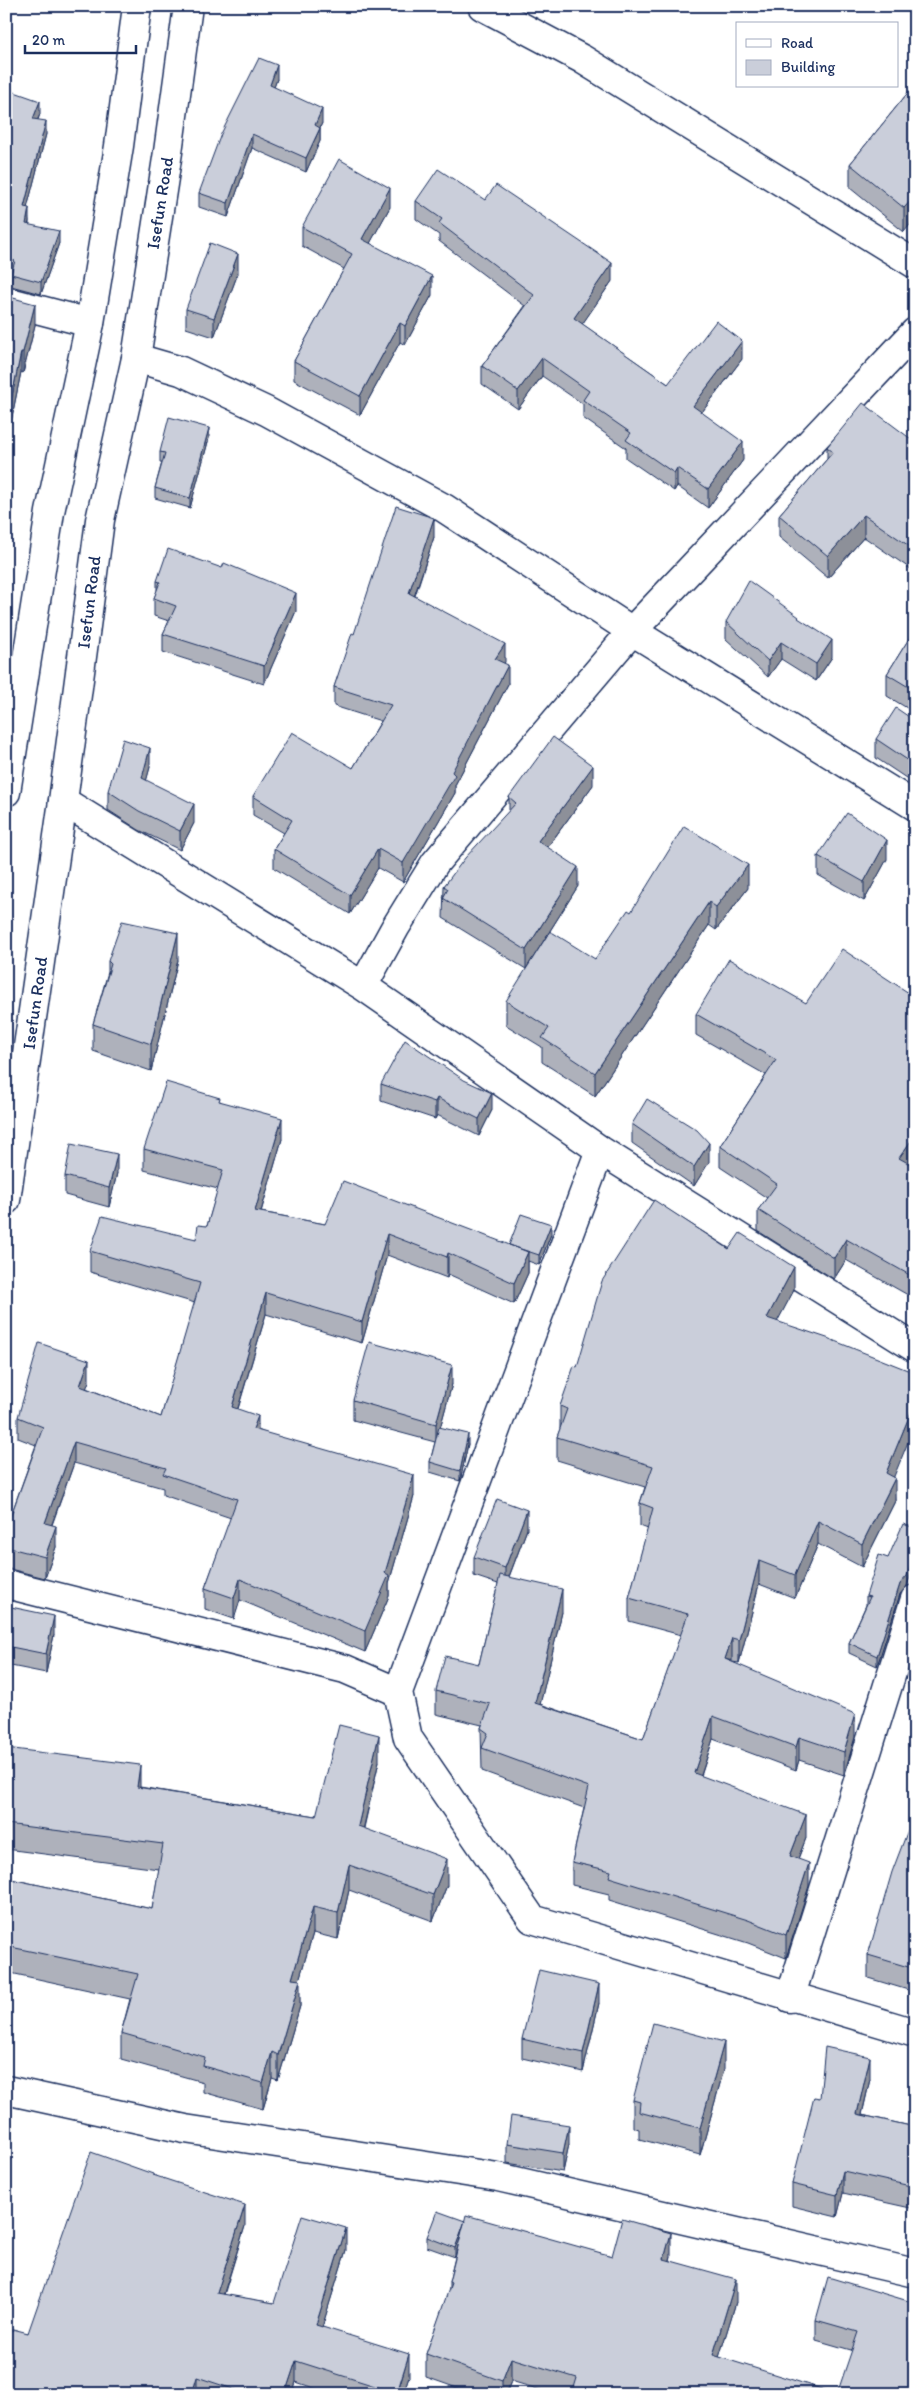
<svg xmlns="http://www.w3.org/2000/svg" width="921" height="2400" viewBox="0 0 921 2400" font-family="Itim,sans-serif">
	<rect width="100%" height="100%" fill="#fff"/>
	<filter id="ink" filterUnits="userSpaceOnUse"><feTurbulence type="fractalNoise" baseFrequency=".02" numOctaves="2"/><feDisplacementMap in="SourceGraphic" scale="10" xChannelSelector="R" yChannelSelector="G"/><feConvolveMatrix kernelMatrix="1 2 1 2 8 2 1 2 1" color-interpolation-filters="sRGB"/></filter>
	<g filter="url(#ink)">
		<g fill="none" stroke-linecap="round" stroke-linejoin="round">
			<g stroke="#1b2f5e" stroke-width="31">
				<path id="minor" d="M482 6 582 59 915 264
					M6 301 90 323
					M136 358 181 371 266 411 444 508 632 631 915 806
					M63 801 363 986 600 1150 915 1348
					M363 986 395 928 435 863 632 631 915 332
					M600 1150 398 1692 408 1738 532 1919 915 2033
					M6 1584 345 1669 398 1692
					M790 1998 915 1599
					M6 2090 185 2129 498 2177 915 2273"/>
			</g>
			<g stroke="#1b2f5e" stroke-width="31">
				<path id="tertiary" d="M6 792 50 512 90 323 119 146 137 6
					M6 1200 63 801 100 520 136 358 168 152 188 6"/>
			</g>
			<use href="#minor" stroke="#fff" stroke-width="28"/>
			<use href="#tertiary" stroke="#fff" stroke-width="28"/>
		</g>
		<path fill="#aeb1bb" stroke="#1b2f5e" d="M913 6H915V17L913 16Z
			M277 79 274 87 322 123 320 127V141L306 172 252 148 228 217 199 207V193Z
			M915 84 904 232 850 188V164Z
			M6 89 40 114 38 120 46 134 27 208 29 221V225L59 243 41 294 11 286 12 272 6 271Z
			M485 200 612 281 582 324 668 384 742 359 702 412 743 460 708 508 677 486 674 491 626 458V448L583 418V404L542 376 518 409 482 384V366L525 306 439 241V235L416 219V201Z
			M390 207 370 243 432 295 405 345 400 342 360 415 294 380V361L344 269 302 246V227Z
			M238 273 214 337 186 328V309Z
			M6 296 35 325 23 373 21 372 6 446Z
			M209 438 190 508 155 498V488L162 462H160V452Z
			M915 442V572L864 537 828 578 779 537V515L827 459V447Z
			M434 537 415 596 505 662 504 663 508 684 455 785V793L403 882 378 868 350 914 274 868V849L284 833 253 815V796L353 768 381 721 334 706V687L354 634Z
			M157 581 296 611 264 684 163 652V634L169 621 154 616V598L157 591Z
			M799 619 832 657 816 681 781 659 768 677 726 639V622Z
			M915 629V707L912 711 887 696V674Z
			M915 721V784L876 758V739Z
			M150 767 146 781 194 823 180 850 139 830 108 810V791Z
			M593 785 547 848 578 886 526 969 443 918 444 886 509 811V797Z
			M818 856 887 859 864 901 818 875Z
			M748 888 716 930 709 925 595 1096 542 1062V1047L506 1025V1001L595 959 631 912Z
			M178 960 151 1071 93 1051V1024L108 972V961Z
			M915 997V1156L909 1164 915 1167V1299L846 1260 834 1279 758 1231V1210L767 1198 720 1167V1146L766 1075 696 1035V1014L806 1003Z
			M381 1084 492 1110 479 1136 437 1115 435 1119 381 1101Z
			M220 1101 282 1139 261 1212 325 1224 509 1245 551 1234 539 1265 528 1261V1273L514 1304 448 1274 447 1278 387 1255 362 1343 266 1314 238 1409 258 1430 414 1496 389 1583V1596L365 1652 240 1600 234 1619 205 1609V1588L231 1518 163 1495V1488L74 1463 52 1525 56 1547 45 1578 10 1569H6V1529L36 1445 18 1438V1417L89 1381 86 1388 161 1417 195 1303 90 1272V1251L196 1239 207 1226 218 1189 144 1170V1149Z
			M632 1124 709 1162 694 1186 632 1143Z
			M117 1173 109 1207 65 1195V1176Z
			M729 1249 794 1290 777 1321 894 1477 895 1501 862 1567 818 1544 795 1598 759 1584 739 1663 732 1662 855 1737 844 1775 799 1760 796 1770 713 1739 701 1776 806 1838 798 1859 809 1886 786 1958 748 1943 609 1900V1894L572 1885V1862L584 1808 482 1771 481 1728 482 1725 436 1714V1691L479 1664 498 1584 474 1576V1557L527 1529 509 1577 562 1612 540 1704 643 1739 681 1635 629 1621V1598L648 1529 640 1526V1503L645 1487 557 1460V1437L560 1429V1406L577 1367Z
			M452 1384 440 1428 468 1444 460 1481 430 1472V1462L435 1442 353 1420V1400Z
			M915 1528V1561L907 1586 900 1594 877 1666 849 1653V1643L866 1605V1596L888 1558Z
			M6 1627 54 1635 46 1673 6 1665Z
			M6 1748 140 1787 316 1816 379 1761 364 1828 447 1885 433 1921 349 1890 338 1939 313 1933 299 1980 300 2006 278 2080 272 2078 263 2109 203 2092V2082L121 2059V2033L130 1999 6 1972V1878L152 1909 159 1869 6 1849Z
			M915 1831V1992L868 1978V1955Z
			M599 2003 583 2072 522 2058V2039Z
			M724 2069 700 2155 639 2139V2129L633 2127V2100Z
			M870 2079 862 2115 915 2127V2209L843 2193 837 2217 792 2206V2184L820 2098Z
			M507 2144H569L563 2172 507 2163Z
			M153 2176 245 2226 224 2295 274 2303 346 2250 322 2327 409 2376 403 2394H332L296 2382 292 2394H6L12 2331 28 2333Z
			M465 2221 612 2256H671L670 2260 736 2302 719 2357 828 2394H554L511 2381 506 2394H474L426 2377V2354L449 2291V2282L455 2257 427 2247V2237Z
			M915 2303 851 2350 816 2340V2320Z"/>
		<path fill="#8d9099" stroke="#1b2f5e" d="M277 65V79L270 99V85Z
			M40 101V114L33 131V119Z
			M322 109V123L315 139V125Z
			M46 121V134L24 220V207Z
			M320 128V141L306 172V158Z
			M252 134V148L228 217V203Z
			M390 188V207L362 258V239Z
			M915 196V219L904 232V208Z
			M29 208V221L26 237V224Z
			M59 231V243L41 294V282Z
			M238 254V273L214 337V318Z
			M612 263V281L574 336V318Z
			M432 276V295L405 345V326Z
			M35 304V325L23 373V352Z
			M400 323V342L360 415V396Z
			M742 341V359L693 424V406Z
			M21 352V372L6 446V425Z
			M542 358V376L518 409V391Z
			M209 428V438L190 508V498Z
			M743 442V460L708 508V489Z
			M677 468V486L674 491V473Z
			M864 515V537L828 578V556Z
			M434 518V537L409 612V593Z
			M296 593V611L264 684V666Z
			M832 640V657L816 681V664Z
			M781 642V659L768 677V661Z
			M505 644V662L495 677V659Z
			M508 665V684L455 785V793L403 882V863Z
			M915 685V707L912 711V689Z
			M150 748V767L142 797V778Z
			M593 766V785L538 860V841Z
			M194 804V823L180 850V831Z
			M887 840V859L864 901V882Z
			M378 849V868L350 914V895Z
			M748 865V888L716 930V907Z
			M578 867V886L526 969V950Z
			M709 902V925L595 1096V1073Z
			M178 933V960L151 1071V1044Z
			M492 1093V1110L479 1136V1119Z
			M437 1098V1115L435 1119V1102Z
			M282 1118V1139L255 1232V1211Z
			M915 1135V1156L899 1179V1158Z
			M709 1143V1162L694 1186V1167Z
			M117 1154V1173L109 1207V1188Z
			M551 1224V1234L539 1265V1255Z
			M387 1234V1255L362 1343V1322Z
			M846 1239V1260L834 1279V1258Z
			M528 1252V1273L514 1304V1283Z
			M448 1253V1274L447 1278V1257Z
			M794 1267V1290L767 1341V1318Z
			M266 1293V1314L232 1428V1407Z
			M89 1360V1381L80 1407V1386Z
			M452 1365V1384L436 1443V1424Z
			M915 1402V1425L886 1496V1473Z
			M258 1416V1437L253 1429Z
			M468 1434V1444L460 1481V1471Z
			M74 1442V1463L45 1543V1523Z
			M414 1475V1496L389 1583V1596L365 1652V1631L385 1573Z
			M895 1478V1501L862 1567V1544Z
			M527 1510V1529L505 1587V1568Z
			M818 1521V1544L795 1598V1575Z
			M56 1526V1547L45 1578V1557Z
			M915 1551V1561L907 1586 900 1594 877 1666V1656L900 1584Z
			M759 1561V1584L739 1663V1640Z
			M240 1579V1600L234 1619V1598Z
			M562 1589V1612L535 1726V1703Z
			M54 1616V1635L46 1673V1654Z
			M732 1638V1661L725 1659Z
			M855 1714V1737L844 1775V1752Z
			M713 1716V1739L694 1796V1773Z
			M379 1735V1761L358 1852V1826Z
			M799 1737V1760L796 1770V1747Z
			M140 1765V1791L137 1787Z
			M806 1815V1838L790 1879V1856Z
			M447 1859V1885L433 1921V1895Z
			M809 1863V1886L786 1958V1935Z
			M349 1865V1890L338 1939V1913Z
			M313 1907V1933L292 2004V1979Z
			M300 1980V2006L278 2080V2055Z
			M599 1984V2003L583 2072V2053Z
			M724 2042V2069L700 2155V2128Z
			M272 2052V2078L263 2109V2083Z
			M870 2057V2079L857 2136V2114Z
			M569 2125V2144L563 2172V2153Z
			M843 2171V2193L837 2217V2195Z
			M245 2205V2226L217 2315V2293Z
			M465 2221 455 2257V2248Z
			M346 2228V2250L316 2347V2325Z
			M671 2233V2256L664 2281V2259Z
			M736 2279V2302L713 2377V2355Z
			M409 2354V2376L403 2394H397Z
			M511 2358V2381L506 2394H502V2381Z
			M296 2361V2382L292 2394H285Z
			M197 2377V2394H192Z"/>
		<path fill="#caceda" stroke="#1b2f5e" d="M259 58 277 65 270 85 322 109 315 125 320 128 306 158 252 134 228 203 199 193 221 134Z
			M915 84V196L904 208 850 164Z
			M6 89 40 101 33 119 46 121 24 207 29 208 26 224 59 231 41 282 11 274 15 261 6 258Z
			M339 159 390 188 362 239 432 276 405 326 400 323 360 396 294 361 352 254 302 227Z
			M438 169 485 200 496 185 612 263 574 318 668 384 716 321 742 341 693 406 743 442 708 489 677 468 674 473 626 440 631 433 583 400 589 391 542 358 518 391 482 366 534 295 439 223 442 219 416 201Z
			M210 243 238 254 214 318 186 309Z
			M6 296 35 304 23 352H21L6 425Z
			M863 403 915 442V550L864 515 828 556 779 515 833 452 827 447Z
			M169 417 209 428 190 498 155 488 165 453 160 452Z
			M396 506 434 518 409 593 505 644 495 659 508 665 452 772 455 775 403 863 378 849 350 895 274 849 292 820 253 796 292 732 353 768 391 705 334 687 352 633 354 634Z
			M168 549 222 568 224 563 296 593 264 666 163 634 176 606 154 598 160 582 157 581Z
			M749 581 799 617 798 618 832 640 816 664 781 642 768 661 726 622Z
			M915 629V685L912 689 887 674Z
			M896 708 915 721V765L876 739Z
			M553 737 593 766 538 841 578 867 526 950 443 898 448 889 444 886 465 858 516 803 509 797Z
			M123 739 150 748 142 778 194 804 180 831 139 811 108 791Z
			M847 813 887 840 864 882 818 856Z
			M684 826 748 865 716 907 709 902 595 1073 542 1038 549 1028 506 1001 550 931 595 959 628 910 631 912Z
			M122 921 178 933 151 1044 93 1024 111 964 108 961Z
			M842 949 915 997V1135L899 1158 915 1167V1278L846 1239 834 1258 758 1210 777 1184 720 1146 776 1060 696 1014 729 959 806 1003Z
			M405 1040 464 1080 492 1093 479 1119 437 1098 435 1102 381 1084Z
			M166 1082 220 1098 219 1101 282 1118 255 1211 325 1224 343 1181 528 1252 514 1283 448 1253 447 1257 387 1234 362 1322 266 1293 232 1407 258 1416 253 1429 414 1475 385 1573 389 1575 365 1631 240 1579 234 1598 205 1588 237 1499 163 1474 166 1468 74 1442 45 1523 56 1526 45 1557 10 1548H6V1529L43 1427 18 1417 39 1343 89 1360 80 1386 161 1417 200 1283 90 1251 102 1216 196 1239 198 1225 207 1226 223 1170 144 1149Z
			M647 1099 697 1130 709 1143 694 1167 632 1124Z
			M71 1144 117 1154 109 1188 65 1176Z
			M654 1200 729 1249 740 1233 794 1267 767 1318 827 1338 915 1373V1402L886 1473 895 1478 862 1544 818 1521 795 1575 759 1561 739 1640 732 1638 725 1659 855 1714 844 1752 799 1737 796 1747 713 1716 694 1773 806 1815 790 1856 809 1863 786 1935 748 1920 609 1877 611 1871 572 1862 589 1787 482 1748 488 1733 481 1728 490 1704 436 1691 445 1656 479 1664 500 1575 562 1589 535 1703 643 1739 688 1614 629 1598 653 1508 640 1503 653 1466 557 1437 567 1409 560 1406 574 1366 577 1367 602 1281Z
			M521 1214 551 1224 539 1255 509 1245Z
			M369 1342 452 1365 436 1424 353 1400Z
			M439 1427 468 1434 460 1471 430 1462Z
			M497 1499 527 1510 505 1568 474 1557Z
			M903 1524 915 1528V1551L907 1576 900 1584 877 1656 849 1643 870 1597 866 1596 879 1555 888 1558Z
			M11 1607 54 1616 46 1654 6 1646V1627Z
			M339 1725 379 1735 358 1826 447 1859 433 1895 349 1865 338 1913 313 1907 292 1979 300 1980 278 2055 272 2052 263 2083 203 2066 205 2057 121 2033 138 1974 6 1946V1878L152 1909 163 1844 6 1824V1748L140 1765 137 1787 316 1816Z
			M908 1830 915 1831V1969L868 1955 892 1872Z
			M539 1970 599 1984 583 2053 522 2039Z
			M653 2023 724 2042 700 2128 639 2112 640 2102 633 2100Z
			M825 2047 870 2057 857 2114 915 2127V2187L843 2171 837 2195 792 2184 814 2097 820 2098Z
			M511 2116 569 2125 563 2153 507 2144Z
			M91 2152 153 2174V2175L245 2205 217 2293 274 2303 302 2215 346 2228 316 2325 409 2354 397 2393 296 2361 285 2394H248L197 2377 192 2394H6V2329L12 2331 13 2329 28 2333Z
			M437 2211 465 2221 455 2248 427 2237Z
			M466 2215 612 2256 622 2219 671 2233 664 2259 736 2279 713 2355 828 2391 827 2394H572L577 2378 511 2358 502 2381 426 2354 451 2283 449 2282Z
			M828 2277 915 2303V2394H837L858 2332 816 2320Z"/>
	</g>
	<g text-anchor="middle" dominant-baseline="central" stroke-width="4" stroke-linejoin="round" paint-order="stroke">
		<g font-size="18" fill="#1b2f5e" stroke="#fff">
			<text transform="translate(160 203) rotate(-81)">Isefun Road</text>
			<text transform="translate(89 602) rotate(-83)">Isefun Road</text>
			<text transform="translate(35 1003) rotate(-82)">Isefun Road</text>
		</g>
	</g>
	<rect width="921" height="2400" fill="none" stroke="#fff" stroke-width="25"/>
	<rect x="12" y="12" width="896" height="2375" fill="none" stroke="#1b2f5e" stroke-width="2" filter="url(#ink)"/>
	<rect x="736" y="22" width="162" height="65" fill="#ffffff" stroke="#a4acbf"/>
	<rect x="746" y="39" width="25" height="8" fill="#ffffff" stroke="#a4acbf"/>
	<text x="781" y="48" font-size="15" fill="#1b2f5e">Road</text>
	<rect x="746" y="60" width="25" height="15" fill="#caceda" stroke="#a4acbf"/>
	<text x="781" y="72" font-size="15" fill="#1b2f5e">Building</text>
	<path d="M25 45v8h111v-8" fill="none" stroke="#1b2f5e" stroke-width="2.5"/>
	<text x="32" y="45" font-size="15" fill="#1b2f5e" stroke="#ffffff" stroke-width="4" paint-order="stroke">20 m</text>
</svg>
